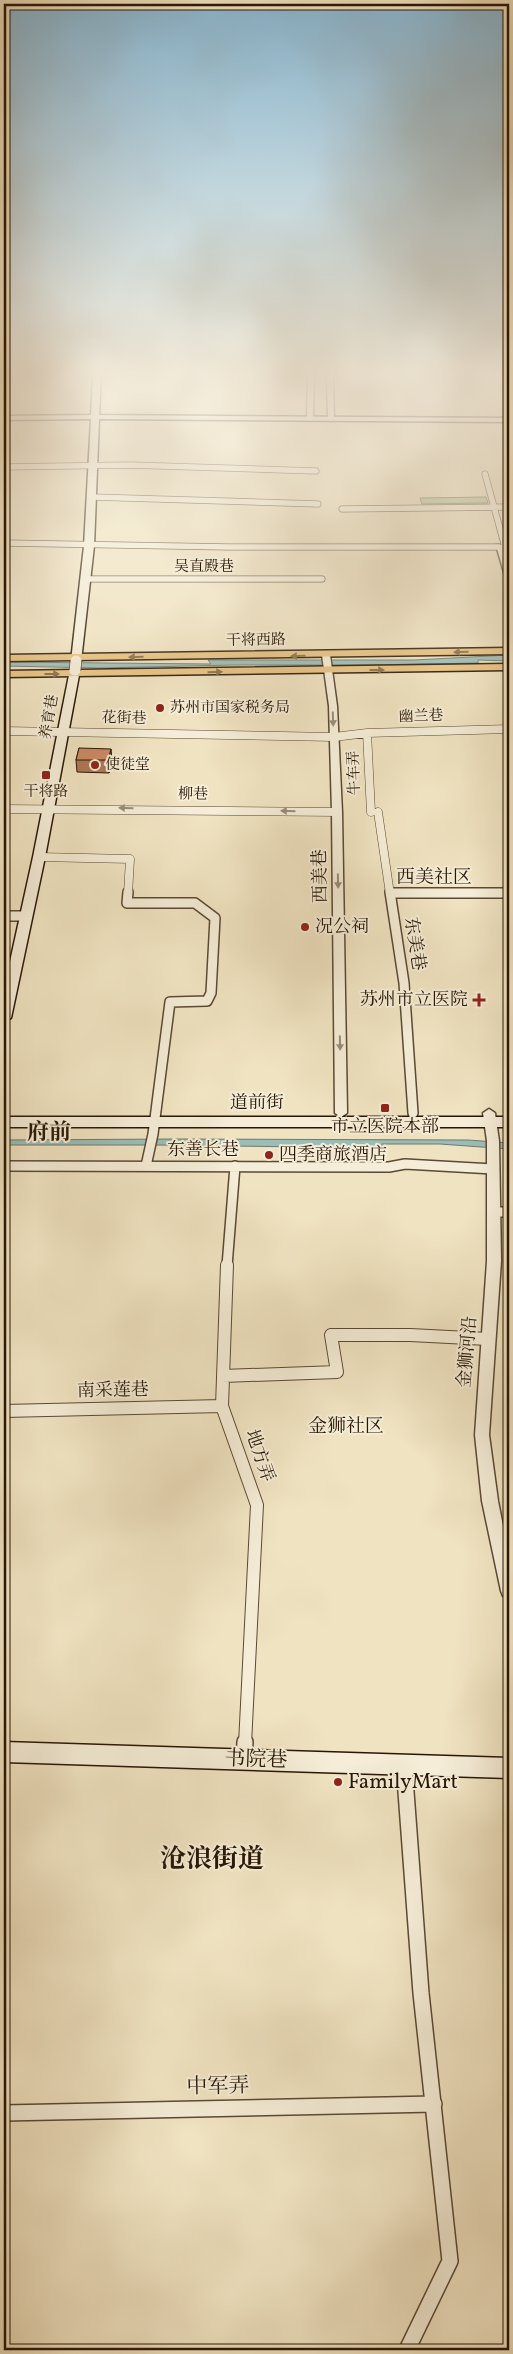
<svg xmlns="http://www.w3.org/2000/svg" width="513" height="2354" viewBox="0 0 513 2354" font-family="Vollkorn,'Noto Serif SC',serif">
	<rect width="100%" height="100%" fill="#f0e3c1"/>
	<filter id="stains"><feTurbulence type="fractalNoise" baseFrequency=".004" numOctaves="4"/><feColorMatrix values="0 0 0 0 .2 0 0 0 0 .09 0 0 0 0 .02 0 0 0 .5 -.17"/></filter>
	<radialGradient id="worn" r=".72"><stop offset=".6" stop-color="#630" stop-opacity="0"/><stop offset="1" stop-color="#630" stop-opacity=".3"/></radialGradient>
	<path fill="#b6c495" stroke="#6f6d4d" d="M486 497 488 503 422 504 420 498Z"/>
	<path fill="#9bbdb7" stroke="#6d7a70" d="M509 655V661L478 660V663L366 665H234L99 668 4 666V662L211 664 208 660H414Z
		M174 1139 468 1140 509 1143V1149L440 1144H382V1148L156 1145H4V1140Z"/>
	<g fill="none" stroke-linecap="round" stroke-linejoin="round">
		<g stroke="#5a4934" stroke-width="7">
			<path id="minor-far4" d="M4 467 130 465 316 471
				M485 474 505 547
				M92 497 318 504
				M342 509 509 507
				M4 543 229 547H499
				M86 579H322"/>
		</g>
		<g stroke="#5a4934" stroke-width="9">
			<path id="minor-far3" d="M4 731 334 737 367 733 509 729
				M367 733 371 812
				M4 809 337 812
				M378 812 390 894
				M39 857 130 859 128 894
				M391 893H509"/>
		</g>
		<g stroke="#5a4934" stroke-width="12">
			<path id="minor-far2" d="M128 892 127 903H195L215 918 211 993 207 1001 170 1002 153 1134 146 1166
				M390 892 404 983 413 1113
				M391 893H509
				M4 916H25
				M4 1166 389 1167 405 1164 493 1169
				M495 1212H509
				M227 1266 235 1166"/>
		</g>
		<g stroke="#5a4934" stroke-width="14">
			<path id="minor-far1" d="M227 1265 222 1406 257 1505 245 1744
				M223 1376 337 1372 331 1335H410L488 1339
				M4 1411 222 1406"/>
		</g>
		<g stroke="#5a4934" stroke-width="18">
			<path id="minor" d="M244 1759 245 1742
				M404 1765 421 1993 450 2261 407 2350
				M4 2113 434 2104"/>
		</g>
		<g stroke="#5a4934" stroke-width="3">
			<path id="tertiary" d="M308 374H314L313 419 310 421 307 419Z
				M327 374H333L334 419 331 421 328 419Z
				M496 545H509V549H504L509 565V578L505 576Z
				M326 652 330 655 337 706 342 812 347 1113 341 1117 335 1113 332 812 329 706 322 655Z
				M489 1109 495 1113 499 1141 501 1261 489 1435 498 1501 509 1556V1598L503 1596 501 1591 482 1501 475 1435 487 1261V1141L483 1113Z"/>
		</g>
		<g stroke="#281605" stroke-width="3">
			<path id="secondary" d="M93 374H101L99 415 509 418V422L99 419 94 546 81 661 76 664 71 661 84 546 91 419 4 420V416L91 415Z
				M75 667 80 670 45 857 11 1018 4 1022V989L33 857 70 670Z
				M4 1117H509V1127H4Z
				M4 1742 509 1758V1778L4 1762Z"/>
		</g>
		<g stroke="#281605" stroke-width="3">
			<path id="primary" d="M509 648V654L4 661V655Z
				M509 664V670L4 677V671Z"/>
		</g>
		<use href="#minor-far4" stroke="#f5edd7" stroke-width="5.5"/>
		<use href="#minor-far3" stroke="#f5edd7" stroke-width="8"/>
		<use href="#minor-far2" stroke="#f5edd7" stroke-width="9"/>
		<use href="#minor-far1" stroke="#f5edd7" stroke-width="12"/>
		<use href="#minor" stroke="#f5edd7" stroke-width="15"/>
		<use href="#tertiary" fill="#f5edd7" fill-rule="evenodd"/>
		<use href="#secondary" fill="#f5edd7" fill-rule="evenodd"/>
		<use href="#primary" fill="#e8c280" fill-rule="evenodd"/>
		<g stroke="#281605" stroke-width="12" stroke-linecap="butt">
			<path id="secondary-bridge" d="M75 670 76 661"/>
		</g>
		<use href="#secondary-bridge" stroke="#f5edd7" stroke-width="11"/>
	</g>
	<path fill="#af7757" stroke="#281605" d="M79 748 112 761 109 773 77 772 76 760Z"/>
	<path fill="#8f6147" stroke="#281605" d="M111 749 112 761 109 773 108 760Z"/>
	<path fill="#cc8a65" stroke="#281605" d="M79 748 111 749 108 760H76Z"/>
	<defs><path id="oneway-solid" d="M-6-.8H1V-3.2L6.5 0L1 3.2V.8H-6Z" transform="scale(1.25)"/></defs>
	<g fill="#886c42">
		<use href="#oneway-solid" transform="translate(461 652) rotate(178)"/>
		<use href="#oneway-solid" transform="translate(298 656) rotate(179)"/>
		<use href="#oneway-solid" transform="translate(136 657) rotate(179)"/>
		<use href="#oneway-solid" transform="translate(377 670)"/>
		<use href="#oneway-solid" transform="translate(215 672) rotate(-1)"/>
		<use href="#oneway-solid" transform="translate(52 674)"/>
	</g>
	<g fill="#998c78">
		<use href="#oneway-solid" transform="translate(333 719) rotate(88)"/>
		<use href="#oneway-solid" transform="translate(126 808) rotate(-179)"/>
		<use href="#oneway-solid" transform="translate(288 811) rotate(-179)"/>
		<use href="#oneway-solid" transform="translate(338 881) rotate(89)"/>
		<use href="#oneway-solid" transform="translate(340 1043) rotate(89)"/>
	</g>
	<linearGradient id="sky" x2="0" y2="1"><stop stop-color="#89b8d4"/><stop offset="0.53" stop-color="#f8f2e3"/><stop offset="1" stop-color="#f8f2e3" stop-opacity="0"/></linearGradient>
	<rect width="513" height="704" fill="url(#sky)"/>
	<g fill="#8f2418" stroke="#f5edd7" stroke-width="2">
		<circle cx="160" cy="708" r="5"/>
		<circle cx="95" cy="765" r="5"/>
		<rect x="41" y="770" width="10" height="10" rx="2.5"/>
		<circle cx="305" cy="927" r="5"/>
		<path d="M476.5 992.5h5v5h5v5h-5v5h-5v-5h-5v-5h5z"/>
		<rect x="380" y="1103" width="10" height="10" rx="2.5"/>
		<circle cx="269" cy="1155" r="5"/>
		<circle cx="338" cy="1782" r="5"/>
	</g>
	<g text-anchor="middle" dominant-baseline="central" stroke-width="4" stroke-linejoin="round" paint-order="stroke">
		<g font-size="15" fill="#281605" stroke="#f5edd7">
			<text x="204" y="567">吴直殿巷</text>
			<text transform="translate(256 641) rotate(-1)">干将西路</text>
			<text transform="translate(50 717) rotate(-80)">养育巷</text>
			<text transform="translate(421 717) rotate(-2)">幽兰巷</text>
			<text transform="translate(124 719) rotate(1)">花街巷</text>
			<text transform="translate(355 773) rotate(-92)">牛车弄</text>
			<text transform="translate(193 795) rotate(1)">柳巷</text>
		</g>
		<g font-size="15" fill="#281605" stroke="#f5edd7" text-anchor="start">
			<text x="170" y="708">苏州市国家税务局</text>
			<text x="105" y="765">使徒堂</text>
			<text x="46" y="792" text-anchor="middle">干将路</text>
		</g>
		<g font-size="18" fill="#281605" stroke="#f5edd7">
			<text transform="translate(321 876) rotate(-91)">西美巷</text>
			<text transform="translate(414 944) rotate(81)">东美巷</text>
			<text x="257" y="1103">道前街</text>
			<text x="203" y="1150">东善长巷</text>
			<text transform="translate(468 1352) rotate(-85)">金狮河沿</text>
			<text transform="translate(113 1391) rotate(-1)">南采莲巷</text>
			<text transform="translate(259 1456) rotate(71)">地方弄</text>
		</g>
		<g font-size="18" fill="#281605" stroke="#f5edd7" text-anchor="start">
			<text x="315" y="927">况公祠</text>
			<text x="468" y="1000" text-anchor="end">苏州市立医院</text>
			<text x="385" y="1127" text-anchor="middle">市立医院本部</text>
			<text x="279" y="1155">四季商旅酒店</text>
		</g>
		<g font-size="19" fill="#281605" stroke="#f5edd7">
			<text x="434" y="878">西美社区</text>
			<text x="346" y="1427">金狮社区</text>
		</g>
		<g font-size="21" fill="#281605" stroke="#f5edd7">
			<text transform="translate(256 1760) rotate(2)">书院巷</text>
			<text transform="translate(218 2087) rotate(-1)">中军弄</text>
		</g>
		<g font-size="21" fill="#281605" stroke="#f5edd7" text-anchor="start">
			<text x="348" y="1782">FamilyMart</text>
		</g>
		<g font-size="22" font-weight="bold" fill="#281605" stroke="#f5edd7">
			<text x="49" y="1133">府前</text>
		</g>
		<g font-size="26" font-weight="bold" fill="#281605" stroke="#f5edd7">
			<text x="212" y="1860">沧浪街道</text>
		</g>
	</g>
	<rect width="513" height="2354" fill="none" stroke="#f0e3c1" stroke-width="20"/>
	<rect x="5" y="5" width="503" height="2344" fill="none" stroke="#281605" stroke-width="2.5"/>
	<rect x="10" y="10" width="493" height="2334" fill="none" stroke="#281605"/>
	<rect width="100%" height="100%" filter="url(#stains)"/>
	<rect width="100%" height="100%" fill="url(#worn)"/>
</svg>
